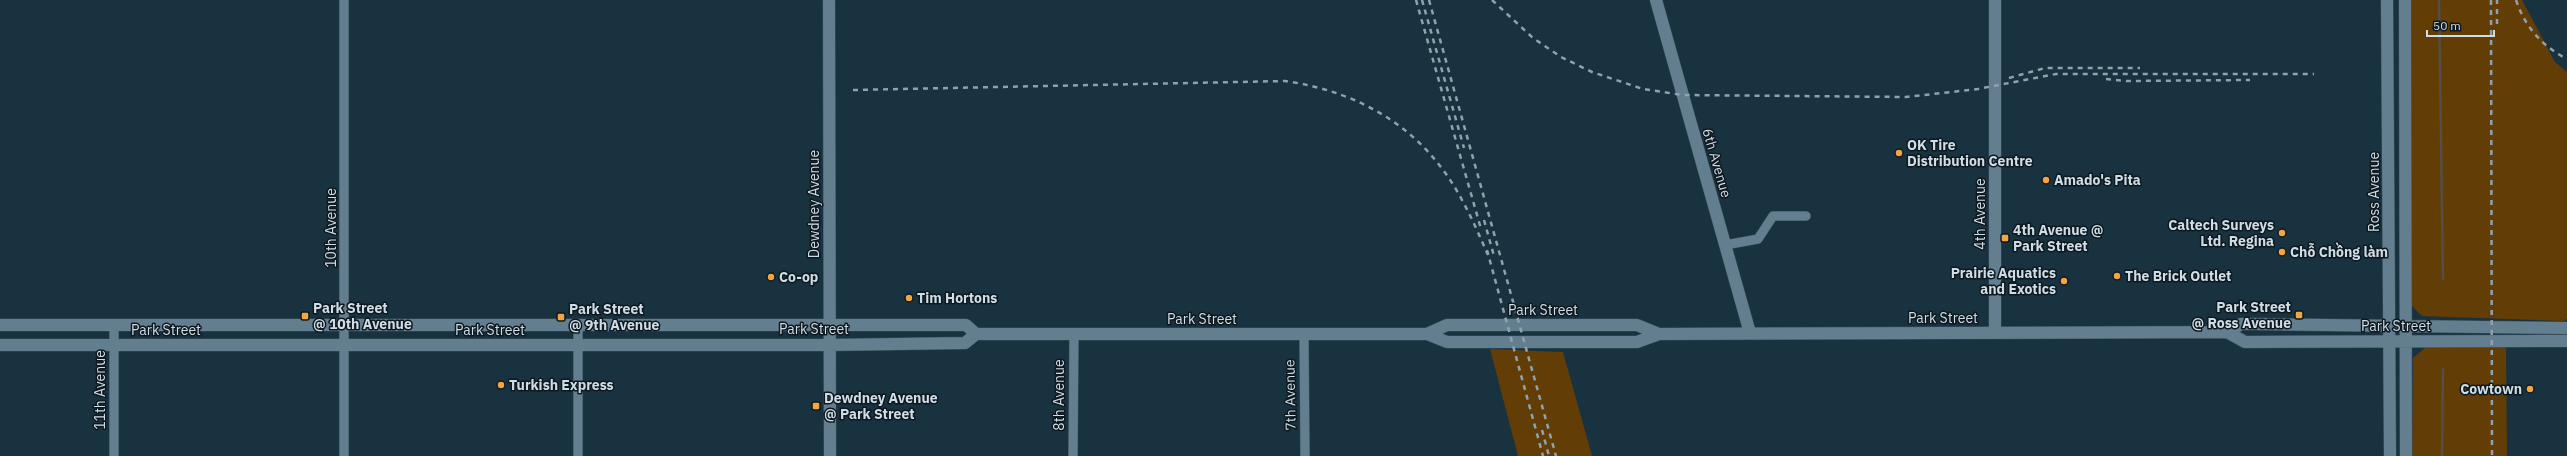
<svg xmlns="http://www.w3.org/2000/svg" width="2567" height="456" viewBox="0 0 2567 456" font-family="'IBM Plex Sans',sans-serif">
	<rect width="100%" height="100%" fill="#193240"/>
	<path fill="#633d06" d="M2411 0H2522L2555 62 2567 72V319L2564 321 2422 316 2412 306Z
		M2426 347H2506L2507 456H2412L2413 358Z
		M1490 349 1563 352 1592 456H1518Z"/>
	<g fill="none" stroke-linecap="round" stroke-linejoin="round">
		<path stroke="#544e45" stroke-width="2.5" d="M2439 0 2443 279
			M2442 456 2443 369"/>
		<g stroke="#3b505c" stroke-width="10">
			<path id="street" d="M344 0V456
				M1725 245 1758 239 1773 216H1806
				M114 324V456
				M578 324V456
				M1304 334 1305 456
				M1073 456 1074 334"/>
		</g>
		<g stroke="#3b505c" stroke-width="13">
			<path id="secondary" d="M829 0 830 456
				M1656 0 1750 333
				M2387 0 2390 456
				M2405 0 2406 456
				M0 325H966L976 334H1427L1447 342H1637L1659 334
				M2227 332 2241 324H2255L2567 328
				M1995 333V0
				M1427 334 1447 325H1637L1659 334 2227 332 2245 342 2567 341
				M0 345H829L965 343 976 334"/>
		</g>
		<use href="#street" stroke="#637e8e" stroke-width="9"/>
		<use href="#secondary" stroke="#637e8e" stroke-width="12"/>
		<path stroke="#90a2ad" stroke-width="2.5" stroke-dasharray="5 5" stroke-linecap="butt" d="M1416 0 1481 229
			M1422 0 1464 148
			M1429 0 1556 456
			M1492 0 1533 38 1561 57 1592 72 1643 89 1682 95 1906 97 1978 89 2056 74H2314
			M2491 0 2492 456
			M2516 0C2525 27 2542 46 2567 59
			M2497 24V0
			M2009 78 2045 68H2140
			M2106 79 2126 81 2250 80
			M853 90 1285 81C1362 92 1425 130 1462 200 1472 218 1480 237 1488 255
			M1484 220 1494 256
			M1487 250 1543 456
			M1542 430 1549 456"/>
	</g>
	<g fill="#f2a541" stroke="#0e181f" stroke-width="1.5">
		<circle cx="1899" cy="153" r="4"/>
		<circle cx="2046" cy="180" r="4"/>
		<circle cx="2282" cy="233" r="4"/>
		<rect x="2001" y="234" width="8" height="8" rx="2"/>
		<circle cx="2282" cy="252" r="4"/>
		<circle cx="2117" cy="276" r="4"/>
		<circle cx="771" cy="277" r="4"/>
		<circle cx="2064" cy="281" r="4"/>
		<circle cx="909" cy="298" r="4"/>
		<rect x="2295" y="311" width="8" height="8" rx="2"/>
		<rect x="301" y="312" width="8" height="8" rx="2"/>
		<rect x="557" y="313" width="8" height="8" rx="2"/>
		<circle cx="501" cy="385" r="4"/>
		<circle cx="2530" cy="389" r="4"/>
		<rect x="812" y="402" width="8" height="8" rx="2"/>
	</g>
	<g text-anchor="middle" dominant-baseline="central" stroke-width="3" stroke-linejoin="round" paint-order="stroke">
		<g font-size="14" font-weight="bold" fill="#cfdde7" stroke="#0e181f" text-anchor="start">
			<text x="1907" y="145">OK Tire<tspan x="1907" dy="16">Distribution Centre</tspan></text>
			<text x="2054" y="180">Amado's Pita</text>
			<text x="2274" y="225" text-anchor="end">Caltech Surveys<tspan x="2274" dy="16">Ltd. Regina</tspan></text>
			<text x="2013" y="230">4th Avenue @<tspan x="2013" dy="16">Park Street</tspan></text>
			<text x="2290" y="252">Chỗ Chồng làm</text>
			<text x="2056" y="273" text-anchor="end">Prairie Aquatics<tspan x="2056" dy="16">and Exotics</tspan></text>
			<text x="2125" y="276">The Brick Outlet</text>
			<text x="779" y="277">Co-op</text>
			<text x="917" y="298">Tim Hortons</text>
			<text x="2291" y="307" text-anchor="end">Park Street<tspan x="2291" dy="16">@ Ross Avenue</tspan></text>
			<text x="313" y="308">Park Street<tspan x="313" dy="16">@ 10th Avenue</tspan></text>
			<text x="569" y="309">Park Street<tspan x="569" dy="16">@ 9th Avenue</tspan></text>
			<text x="509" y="385">Turkish Express</text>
			<text x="2522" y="389" text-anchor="end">Cowtown</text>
			<text x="824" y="398">Dewdney Avenue<tspan x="824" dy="16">@ Park Street</tspan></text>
		</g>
		<g font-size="14" fill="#cfdde7" stroke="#0e181f">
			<text transform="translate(1717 163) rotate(74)">6th Avenue</text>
			<text transform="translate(2374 192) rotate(-90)">Ross Avenue</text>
			<text transform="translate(814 204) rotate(-90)">Dewdney Avenue</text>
			<text transform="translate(1980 214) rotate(-90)">4th Avenue</text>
			<text transform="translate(331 228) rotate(-90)">10th Avenue</text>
			<text x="1543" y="310">Park Street</text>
			<text x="1943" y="318">Park Street</text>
			<text x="1202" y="319">Park Street</text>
			<text x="2396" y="326">Park Street</text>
			<text x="814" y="329">Park Street</text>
			<text x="166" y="330">Park Street</text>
			<text x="490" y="330">Park Street</text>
			<text transform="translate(100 390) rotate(-90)">11th Avenue</text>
			<text transform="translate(1059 395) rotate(-90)">8th Avenue</text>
			<text transform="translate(1290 395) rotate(-91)">7th Avenue</text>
		</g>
	</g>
	<path d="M2427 30v6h67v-6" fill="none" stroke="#cfdde7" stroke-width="2"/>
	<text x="2433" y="30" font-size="12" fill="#cfdde7" stroke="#0e181f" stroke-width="3" paint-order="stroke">50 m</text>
</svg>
